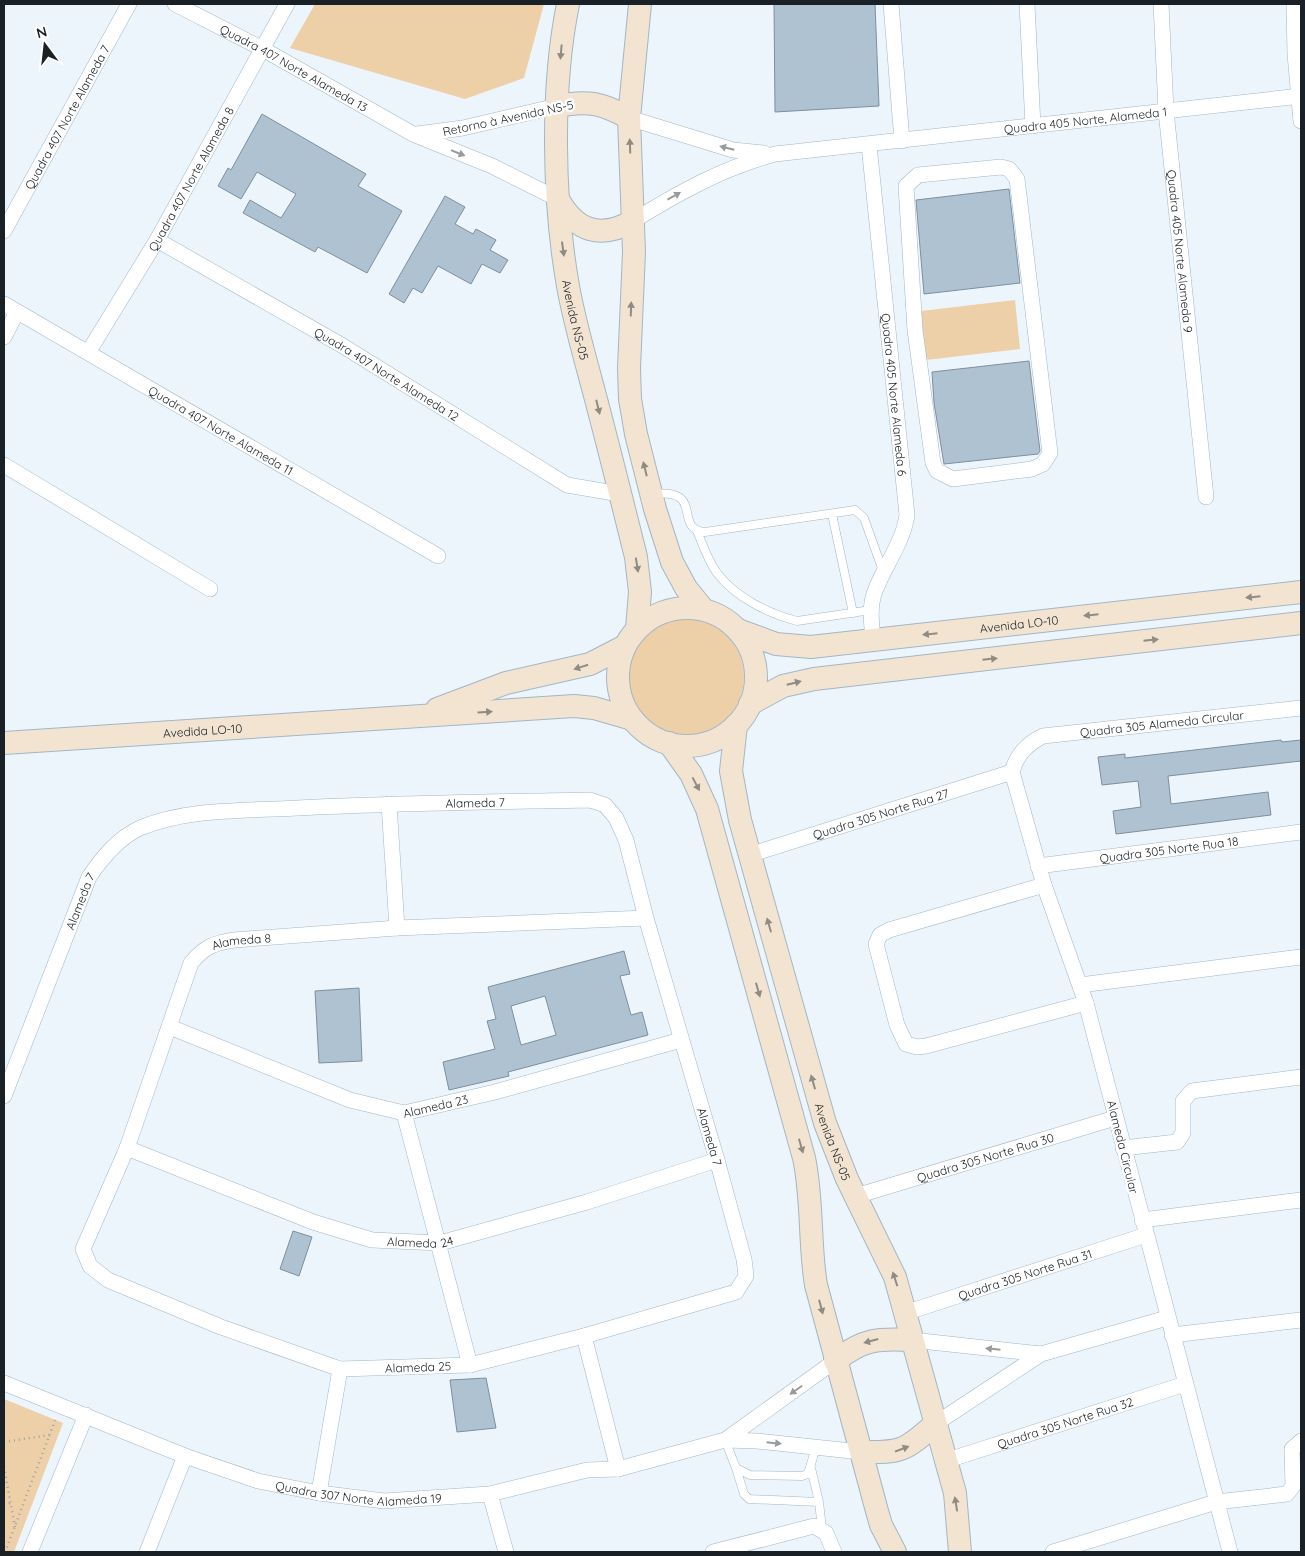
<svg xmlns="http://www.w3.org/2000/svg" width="1305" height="1556" viewBox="0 0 1305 1556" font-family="Quicksand,sans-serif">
	<rect width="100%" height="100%" fill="#edf5fc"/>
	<path fill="#edcfa8" d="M315 4H544L524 78 465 99 290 48Z
		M1015 300 1020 349 926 360 921 311Z
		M628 677a58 58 0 1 1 116 0a58 58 0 1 1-116 0Z
		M4 1399 63 1423 14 1552H4Z"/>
	<path fill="#afc2d2" stroke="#7d8f9e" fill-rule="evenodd" d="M774 4H875L879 106 775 112Z
		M262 114 366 174 358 186 402 211 367 273 318 247 315 252 243 213 250 200 281 218 296 194 257 172 241 199 218 186 228 168 231 170Z
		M1009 189 1020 283 924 294 916 200Z
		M445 196 465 207 455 224 473 234 476 229 496 240 490 250 508 260 500 273 482 264 471 284 438 266 422 293 413 288 404 303 389 294Z
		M1029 361 1040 451 1038 454 944 464 934 403 932 372Z
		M1281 740 1282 742 1301 740V761L1168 776 1171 804 1268 792 1271 815 1116 834 1113 811 1141 807 1138 781 1102 785 1098 757 1125 754V758Z
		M624 951 630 974 620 976 631 1015 642 1012 648 1035 508 1072 509 1076 449 1090 443 1062 495 1049 487 1021 496 1019 488 987ZM545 996 556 1035 521 1045 511 1006Z
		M359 988 362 1061 319 1063 315 991Z
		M293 1231 312 1237 299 1276 280 1269Z
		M486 1378 496 1428 457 1432 450 1380Z"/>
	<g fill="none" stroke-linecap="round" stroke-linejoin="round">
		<g stroke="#a3b6c5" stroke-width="9">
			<path id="lane" d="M653 494C706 488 672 529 705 532L855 510 864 518 883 571
				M832 514 853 613
				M697 531C703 545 708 561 717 573 735 597 769 614 797 621L871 610
				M725 1440 736 1468 750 1475 802 1476 808 1474 816 1447
				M736 1468 744 1494 749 1499 819 1502 822 1529
				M811 1468 819 1502"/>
		</g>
		<g stroke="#a3b6c5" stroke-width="16">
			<g id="street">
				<path id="s1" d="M175 4 261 48 413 134 492 166 558 199"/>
				<path d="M891 4 902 141"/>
				<path d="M1027 4 1033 126"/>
				<path id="s2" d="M1161 4 1166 111 1206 497"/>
				<path d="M1294 4 1295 54 1301 121"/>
				<path d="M629 118 733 150 764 153"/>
				<path d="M417 134 463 128 557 106"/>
				<path id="s3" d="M869 145 907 515C903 544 883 567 874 594 869 609 872 625 873 640"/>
				<path d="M1001 167 1009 169 1017 179 1050 453 1043 464 1032 469 953 479 937 471 933 463 915 330 906 186 918 175Z"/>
				<path id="s4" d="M633 221C678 193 723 168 775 154L1301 96"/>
				<path id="s5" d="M4 231 129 4"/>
				<path id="s6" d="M157 240 343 346 567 485 620 494"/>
				<path id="s7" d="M4 304 438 556"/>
				<path d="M4 337 17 312"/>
				<path id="s8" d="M89 351 157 240 287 4"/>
				<path d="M4 465 210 589"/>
				<path d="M389 804 397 928"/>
				<path id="s9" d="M749 855 1012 772"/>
				<path id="s10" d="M1038 866 1301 832"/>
				<path d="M1044 885 889 930 880 935 876 944 897 1025 906 1044 917 1047 926 1046 1086 1003"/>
				<path d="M1080 985 1301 957"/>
				<path id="s11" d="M170 1027 350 1100 404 1113 495 1092 681 1040"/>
				<path id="s12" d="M4 1096 89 877C102 858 118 838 140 828 188 808 246 811 298 808 395 803 492 802 590 800L605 805 616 818 626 840 646 918 717 1160 744 1259 746 1276 736 1292 584 1336 470 1365 340 1369 221 1327 108 1280 90 1266 83 1249 127 1148 191 963C204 947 214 943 234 940L397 928 646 918"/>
				<path d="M404 1113 470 1365"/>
				<path id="s13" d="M127 1148 313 1222 372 1240 440 1243 587 1202 717 1160"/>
				<path d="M1123 1148 1177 1142 1183 1133V1101L1192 1091 1301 1077"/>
				<path id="s14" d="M856 1196 1115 1118"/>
				<path d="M1142 1220 1301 1200"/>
				<path id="s15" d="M905 1313 1146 1235"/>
				<path d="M1172 1335 1301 1320"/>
				<path d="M584 1336 618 1469"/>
				<path d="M912 1340 1041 1354"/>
				<path id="s16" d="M4 1383 185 1456 258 1481 319 1493 384 1501 490 1494 587 1470 618 1469 725 1440 757 1441 861 1452"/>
				<path d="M935 1424 1041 1354 1167 1318"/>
				<path d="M725 1440 835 1361"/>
				<path id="s17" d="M945 1461 1185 1384"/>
				<path d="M319 1493 340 1369"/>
				<path d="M490 1494 506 1552"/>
				<path d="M30 1552 86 1415"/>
				<path d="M147 1552 185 1456"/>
				<path d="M713 1552 814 1526 826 1533 834 1552"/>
				<path d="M1053 1552 1216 1502 1287 1494 1293 1486 1292 1449 1301 1441"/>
				<path id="s18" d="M1230 1552 1086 1003 1044 885 1012 772C1017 754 1027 744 1043 736L1301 708"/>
			</g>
		</g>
		<g stroke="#a3b6c5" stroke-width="24">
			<g id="secondary">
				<path id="s19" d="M568 4C551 88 553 201 568 286 574 320 584 354 593 388 608 444 622 501 636 557L640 592 637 629"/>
				<path d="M640 4 629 118 634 252 629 368 630 399 636 434 655 509 672 562 686 588 703 609"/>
				<path d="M557 106C588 100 602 103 629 118"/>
				<path d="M558 199C576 232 601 239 633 221"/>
				<circle cx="687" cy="677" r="69"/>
				<path id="s20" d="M738 630 776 644 811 647 1301 592"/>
				<path d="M750 704 783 686 814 679 1301 623"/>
				<path d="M437 709 506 683 590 664 625 646"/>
				<path id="s21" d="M736 725 731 771 740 820 825 1123 847 1179 895 1277 955 1493 960 1552"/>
				<path id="s22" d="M4 743 574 706 594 708 632 719"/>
				<path d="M669 743 691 774 707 809 804 1158C813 1200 809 1243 816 1285L877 1511 881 1525 895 1552"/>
				<path d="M835 1361C863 1339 878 1338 912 1340"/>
				<path d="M861 1452C901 1453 905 1451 935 1424"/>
			</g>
		</g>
		<path stroke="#9ba3aa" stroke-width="2.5" stroke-dasharray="1 4" stroke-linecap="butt" d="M4 1442 50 1435
			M4 1467 15 1527
			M4 1505 10 1503
			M5 1552 56 1418"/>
		<use href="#lane" stroke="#fff" stroke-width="8"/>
		<use href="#street" stroke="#fff" stroke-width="15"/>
		<use href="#secondary" stroke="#f2e4d1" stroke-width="22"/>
	</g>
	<defs><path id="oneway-solid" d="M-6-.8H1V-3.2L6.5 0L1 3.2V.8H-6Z" transform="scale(1.25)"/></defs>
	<g fill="#908c84">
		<use href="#oneway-solid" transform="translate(561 52) rotate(95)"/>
		<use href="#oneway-solid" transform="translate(630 146) rotate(-92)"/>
		<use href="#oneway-solid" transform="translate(563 249) rotate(82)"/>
		<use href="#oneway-solid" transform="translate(631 309) rotate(-88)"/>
		<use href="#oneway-solid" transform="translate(598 407) rotate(76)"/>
		<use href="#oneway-solid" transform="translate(645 469) rotate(-104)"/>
		<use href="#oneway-solid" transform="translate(637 565) rotate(81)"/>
		<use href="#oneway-solid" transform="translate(1253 597) rotate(174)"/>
		<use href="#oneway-solid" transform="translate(1091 615) rotate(174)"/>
		<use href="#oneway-solid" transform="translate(930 634) rotate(174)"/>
		<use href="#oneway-solid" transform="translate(1151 640) rotate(-6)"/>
		<use href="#oneway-solid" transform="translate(990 659) rotate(-6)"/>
		<use href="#oneway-solid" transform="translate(581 667) rotate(163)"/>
		<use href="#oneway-solid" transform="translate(794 683) rotate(-14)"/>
		<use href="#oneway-solid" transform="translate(485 712) rotate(-4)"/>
		<use href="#oneway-solid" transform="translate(696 784) rotate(62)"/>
		<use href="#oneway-solid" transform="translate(769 925) rotate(-106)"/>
		<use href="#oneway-solid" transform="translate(758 990) rotate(74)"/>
		<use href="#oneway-solid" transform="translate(813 1082) rotate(-106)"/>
		<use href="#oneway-solid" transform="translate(801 1146) rotate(74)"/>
		<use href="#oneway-solid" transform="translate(895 1279) rotate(-108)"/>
		<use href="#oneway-solid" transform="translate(821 1307) rotate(75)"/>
		<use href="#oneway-solid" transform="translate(871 1341) rotate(165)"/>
		<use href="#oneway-solid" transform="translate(902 1449) rotate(-21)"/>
		<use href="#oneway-solid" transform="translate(956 1504) rotate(-99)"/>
	</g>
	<g fill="#989b9d">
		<use href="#oneway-solid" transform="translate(727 148) rotate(-166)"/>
		<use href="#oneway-solid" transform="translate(458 153) rotate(22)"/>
		<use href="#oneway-solid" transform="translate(674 196) rotate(-29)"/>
		<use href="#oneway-solid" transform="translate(993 1349) rotate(-174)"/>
		<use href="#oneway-solid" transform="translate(796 1390) rotate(145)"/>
		<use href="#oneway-solid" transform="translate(774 1443) rotate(6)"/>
	</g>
	<g text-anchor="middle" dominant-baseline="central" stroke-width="5" stroke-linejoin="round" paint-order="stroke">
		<g font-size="12" fill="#192026" stroke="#fff">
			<text stroke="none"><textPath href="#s1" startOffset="135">Quadra 407 Norte Alameda 13</textPath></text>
			<text stroke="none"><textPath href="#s5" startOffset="130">Quadra 407 Norte Alameda 7</textPath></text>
			<text transform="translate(508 118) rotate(-12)">Retorno à Avenida NS-5</text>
			<text stroke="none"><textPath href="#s4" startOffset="470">Quadra 405 Norte, Alameda 1</textPath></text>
			<text stroke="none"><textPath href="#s8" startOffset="200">Quadra 407 Norte Alameda 8</textPath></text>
			<text stroke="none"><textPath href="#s2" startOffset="248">Quadra 405 Norte Alameda 9</textPath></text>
			<text stroke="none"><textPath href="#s19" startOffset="318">Avenida NS-05</textPath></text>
			<text stroke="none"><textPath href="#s6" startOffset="266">Quadra 407 Norte Alameda 12</textPath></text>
			<text stroke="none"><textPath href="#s3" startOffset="251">Quadra 405 Norte Alameda 6</textPath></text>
			<text stroke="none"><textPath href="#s7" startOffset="251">Quadra 407 Norte Alameda 11</textPath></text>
			<text stroke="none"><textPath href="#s20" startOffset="285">Avenida LO-10</textPath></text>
			<text stroke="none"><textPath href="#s18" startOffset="979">Quadra 305 Alameda Circular</textPath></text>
			<text stroke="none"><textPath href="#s22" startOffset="199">Avedida LO-10</textPath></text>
			<text stroke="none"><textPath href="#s12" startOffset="644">Alameda 7</textPath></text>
			<text stroke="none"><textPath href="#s9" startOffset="138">Quadra 305 Norte Rua 27</textPath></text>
			<text stroke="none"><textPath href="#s10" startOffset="132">Quadra 305 Norte Rua 18</textPath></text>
			<text stroke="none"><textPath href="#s12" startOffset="209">Alameda 7</textPath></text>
			<text stroke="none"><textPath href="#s12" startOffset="2346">Alameda 8</textPath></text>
			<text stroke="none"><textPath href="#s11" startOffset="282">Alameda 23</textPath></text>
			<text stroke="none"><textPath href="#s12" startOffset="1124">Alameda 7</textPath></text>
			<text stroke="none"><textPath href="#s21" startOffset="431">Avenida NS-05</textPath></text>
			<text transform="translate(1123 1147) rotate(76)">Alameda Circular</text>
			<text stroke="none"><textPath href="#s14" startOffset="135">Quadra 305 Norte Rua 30</textPath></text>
			<text stroke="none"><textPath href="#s13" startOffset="310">Alameda 24</textPath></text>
			<text stroke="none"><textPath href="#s15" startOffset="126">Quadra 305 Norte Rua 31</textPath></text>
			<text transform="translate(418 1367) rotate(-2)">Alameda 25</text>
			<text stroke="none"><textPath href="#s17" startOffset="126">Quadra 305 Norte Rua 32</textPath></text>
			<text stroke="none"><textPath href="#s16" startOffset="374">Quadra 307 Norte Alameda 19</textPath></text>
		</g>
	</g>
	<rect width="1305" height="1556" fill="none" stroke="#192026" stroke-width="10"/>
	<g transform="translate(45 45) rotate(345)" stroke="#ffffff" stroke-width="4" paint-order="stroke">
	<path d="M0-4L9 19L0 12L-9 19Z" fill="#192026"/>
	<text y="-8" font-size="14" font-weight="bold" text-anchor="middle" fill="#192026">N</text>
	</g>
</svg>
